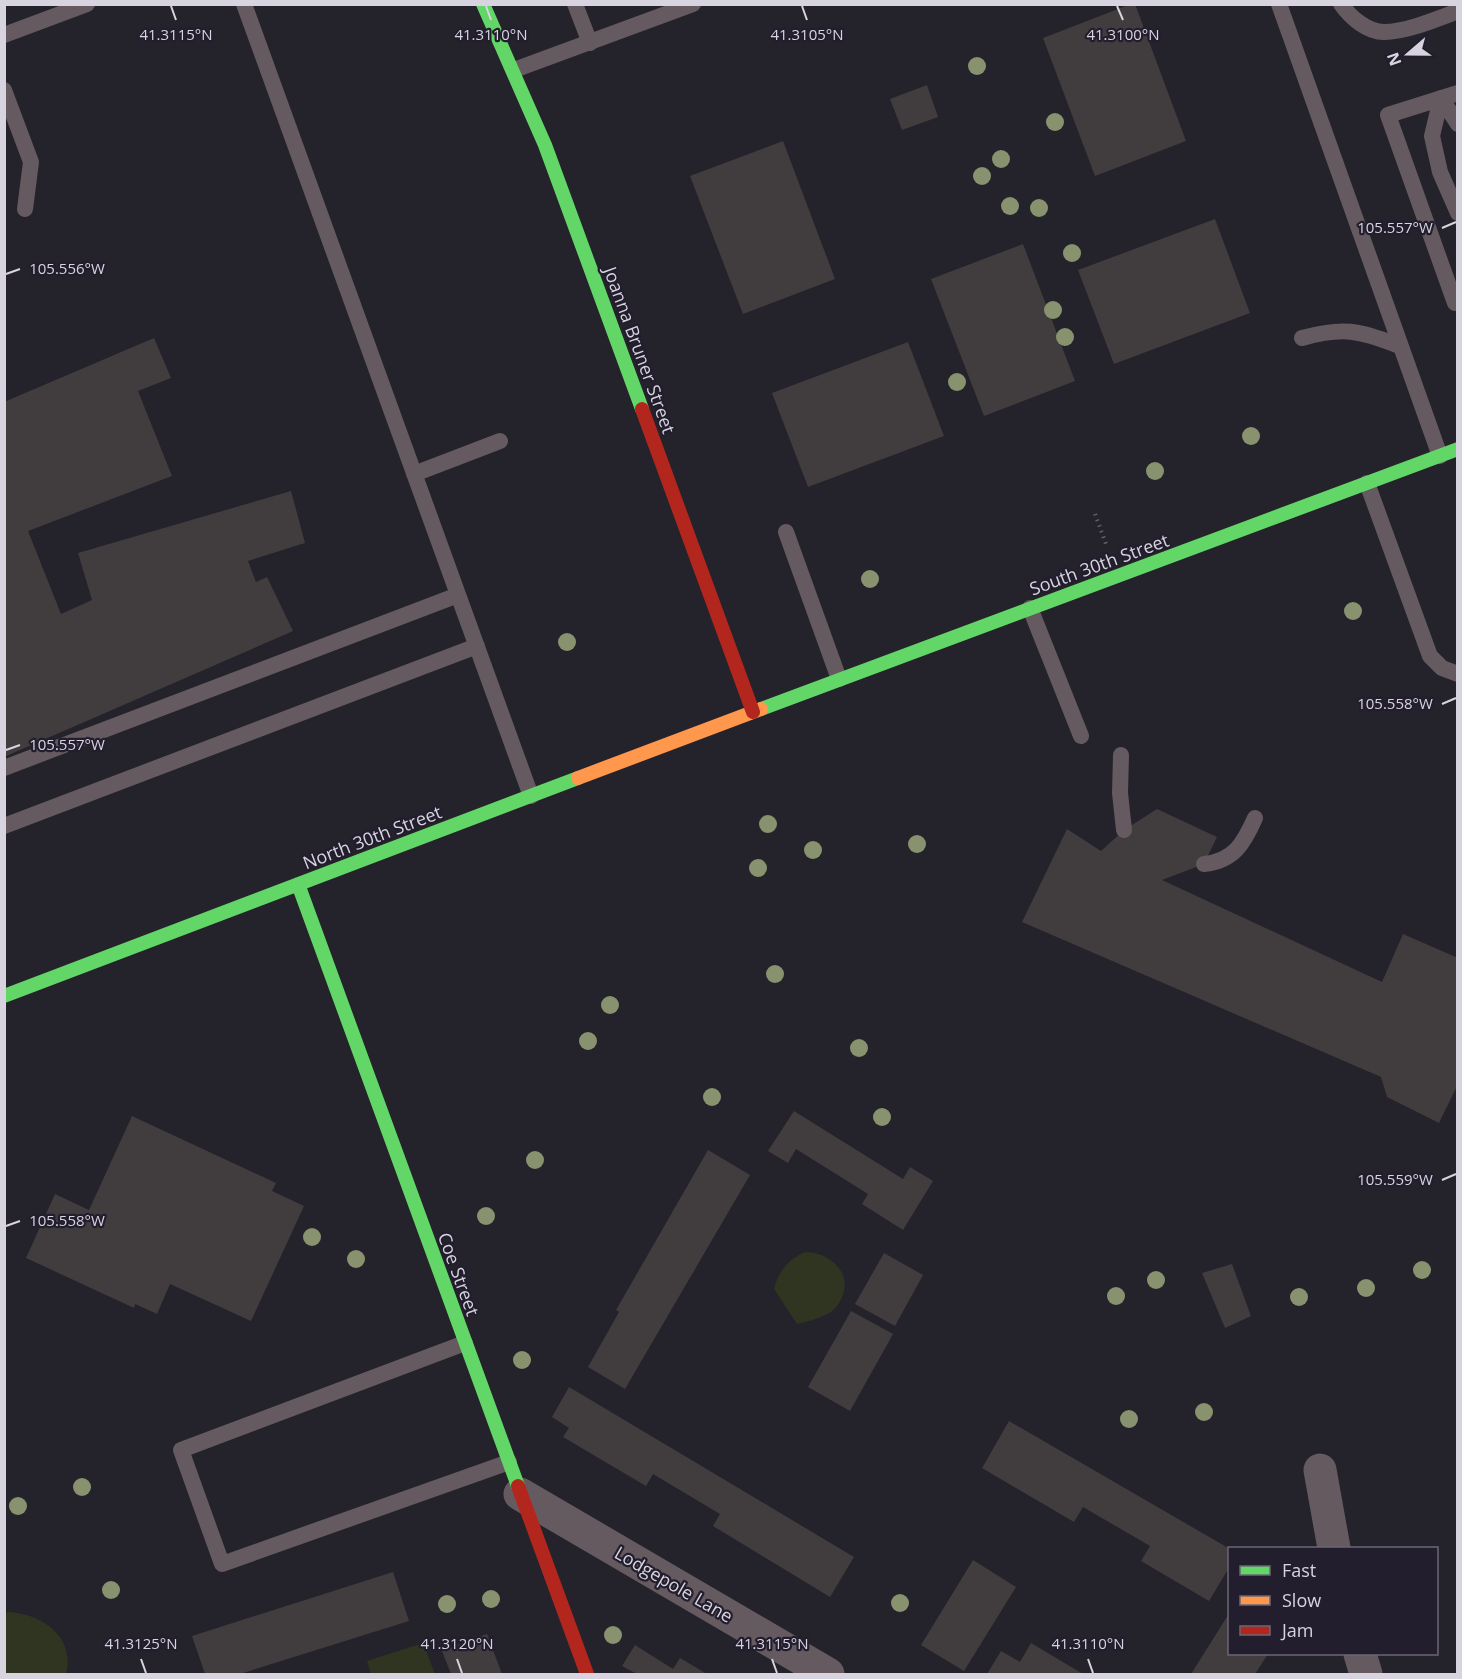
<svg xmlns="http://www.w3.org/2000/svg" width="1462" height="1679" viewBox="0 0 1462 1679" font-family="'Open Sans',sans-serif">
	<rect width="100%" height="100%" fill="#24222a"/>
	<path fill="#2f3520" d="M805 1252C832 1252 856 1276 839 1303 831 1317 812 1320 797 1324L774 1289C778 1271 789 1259 805 1252Z
		M9 1612C42 1614 76 1637 66 1674H5V1613Z
		M423 1643 435 1674H371L367 1661Z"/>
	<path fill="#413d3f" d="M1131 4H1135L1186 141 1095 176 1043 38Z
		M927 85 938 117 902 130 890 99Z
		M783 141 835 279 743 314 690 176Z
		M1215 219 1250 313 1114 364 1078 270Z
		M1023 244 1075 381 984 416 931 279Z
		M154 338 171 378 138 391 172 476 28 531 61 614 92 600 78 553 291 491 305 543 248 561 256 582 267 577 293 631 4 757V402Z
		M908 342 944 436 808 487 772 393Z
		M1157 809 1217 837 1204 864 1162 880 1382 982 1403 934 1458 958V1084L1439 1123 1387 1097 1381 1077 1022 922 1067 829 1101 851 1124 830Z
		M794 1111 903 1179 910 1167 933 1181 903 1230 862 1204 868 1194 796 1149 788 1163 768 1151Z
		M132 1116 276 1183 272 1191 304 1206 251 1321 170 1284 157 1314 135 1304 134 1308 26 1258 55 1194 89 1210Z
		M708 1150 750 1175 625 1389 588 1367 619 1312 616 1310Z
		M884 1253 923 1275 895 1326 855 1304Z
		M1232 1264 1251 1316 1225 1328 1202 1273Z
		M851 1311 893 1334 850 1411 808 1387Z
		M569 1387 854 1557 830 1597 713 1526 720 1514 653 1474 646 1486 563 1437 569 1428 552 1417Z
		M1009 1421 1230 1549V1566L1209 1601 1141 1561 1150 1546 1083 1507 1074 1522 982 1468Z
		M973 1560 1016 1587 964 1671 921 1645Z
		M393 1572 409 1621 240 1674H205L192 1636Z
		M1230 1612V1654H1268L1255 1674H1191Z
		M487 1634 502 1674H451L442 1651Z
		M1031 1643 1083 1674H987L1001 1651 1020 1662Z
		M635 1645 673 1669 680 1658 707 1674H637L622 1666Z"/>
	<g fill="none" stroke-linecap="round" stroke-linejoin="round">
		<path stroke="#655e63" stroke-width="4" stroke-dasharray="1.5 4.5" stroke-linecap="butt" d="M1095 514 1106 544"/>
		<path stroke="#655a60" stroke-width="16" d="M244 4 531 796
			M575 4 590 43
			M1279 4 1440 456
			M1341 4C1350 17 1367 32 1384 32 1406 32 1437 19 1458 11
			M4 35 87 4
			M514 70 693 4
			M4 90 31 162 25 209
			M1458 93 1388 115 1455 303 1458 302
			M1441 98 1432 136 1440 172 1458 213
			M1441 98 1458 124
			M1302 338C1346 326 1358 331 1400 346
			M414 474 500 441
			M1367 483 1430 656 1442 668 1458 674
			M786 532 839 679
			M1030 608 1081 736
			M1121 755 1120 793 1124 830
			M4 768 458 595
			M4 826 477 646
			M1204 864C1234 861 1244 843 1255 818
			M465 1343 181 1450 222 1564 509 1462"/>
		<path stroke="#655a60" stroke-width="33" d="M1320 1470 1334 1548
			M520 1494 828 1674
			M1360 1654 1366 1674"/>
		<path stroke="#63d668" stroke-width="14" d="M483 4 545 145 642 409
			M761 709 1458 449
			M298 884 518 1486
			M4 996 578 778"/>
		<path stroke="#ff974d" stroke-width="14" d="M578 778 761 709"/>
		<path stroke="#b3261e" stroke-width="14" d="M642 409 753 712
			M518 1486 587 1674"/>
	</g>
	<g fill="#88926f">
		<circle cx="977" cy="66" r="9"/>
		<circle cx="1055" cy="122" r="9"/>
		<circle cx="1001" cy="159" r="9"/>
		<circle cx="982" cy="176" r="9"/>
		<circle cx="1010" cy="206" r="9"/>
		<circle cx="1039" cy="208" r="9"/>
		<circle cx="1072" cy="253" r="9"/>
		<circle cx="1053" cy="310" r="9"/>
		<circle cx="1065" cy="337" r="9"/>
		<circle cx="957" cy="382" r="9"/>
		<circle cx="1251" cy="436" r="9"/>
		<circle cx="1155" cy="471" r="9"/>
		<circle cx="870" cy="579" r="9"/>
		<circle cx="1353" cy="611" r="9"/>
		<circle cx="567" cy="642" r="9"/>
		<circle cx="768" cy="824" r="9"/>
		<circle cx="917" cy="844" r="9"/>
		<circle cx="813" cy="850" r="9"/>
		<circle cx="758" cy="868" r="9"/>
		<circle cx="775" cy="974" r="9"/>
		<circle cx="610" cy="1005" r="9"/>
		<circle cx="588" cy="1041" r="9"/>
		<circle cx="859" cy="1048" r="9"/>
		<circle cx="712" cy="1097" r="9"/>
		<circle cx="882" cy="1117" r="9"/>
		<circle cx="535" cy="1160" r="9"/>
		<circle cx="486" cy="1216" r="9"/>
		<circle cx="312" cy="1237" r="9"/>
		<circle cx="356" cy="1259" r="9"/>
		<circle cx="1422" cy="1270" r="9"/>
		<circle cx="1156" cy="1280" r="9"/>
		<circle cx="1366" cy="1288" r="9"/>
		<circle cx="1116" cy="1296" r="9"/>
		<circle cx="1299" cy="1297" r="9"/>
		<circle cx="522" cy="1360" r="9"/>
		<circle cx="1204" cy="1412" r="9"/>
		<circle cx="1129" cy="1419" r="9"/>
		<circle cx="82" cy="1487" r="9"/>
		<circle cx="18" cy="1506" r="9"/>
		<circle cx="111" cy="1590" r="9"/>
		<circle cx="491" cy="1599" r="9"/>
		<circle cx="900" cy="1603" r="9"/>
		<circle cx="447" cy="1604" r="9"/>
		<circle cx="613" cy="1635" r="9"/>
	</g>
	<path fill="none" stroke="#d7d4df" stroke-width="2" d="M171 6 176 20M486 6 491 20M802 6 807 20M1117 6 1123 20M1442 228 1456 222M6 274 20 269M1442 704 1456 698M6 750 20 745M1442 1180 1456 1174M6 1226 20 1221M141 1659 146 1673M457 1659 462 1673M772 1659 777 1673M1088 1659 1093 1673"/>
	<g text-anchor="middle" dominant-baseline="central" stroke-width="4.5" stroke-linejoin="round" paint-order="stroke">
		<g font-size="18" fill="#d7d4df" stroke="#231e2e">
			<text transform="translate(640 350) rotate(70)">Joanna Bruner Street</text>
			<text transform="translate(1099 564) rotate(-20)">South 30th Street</text>
			<text transform="translate(372 837) rotate(-21)">North 30th Street</text>
			<text transform="translate(459 1274) rotate(70)">Coe Street</text>
			<text transform="translate(674 1584) rotate(30)">Lodgepole Lane</text>
		</g>
	</g>
	<g font-size="15" text-anchor="middle" fill="#d7d4df" stroke="#231e2e" stroke-width="4.5" stroke-linejoin="round" paint-order="stroke">
		<text x="176" y="40">41.3115°N</text>
		<text x="491" y="40">41.3110°N</text>
		<text x="807" y="40">41.3105°N</text>
		<text x="1123" y="40">41.3100°N</text>
		<text x="1395" y="233">105.557°W</text>
		<text x="67" y="274">105.556°W</text>
		<text x="1395" y="709">105.558°W</text>
		<text x="67" y="750">105.557°W</text>
		<text x="1395" y="1185">105.559°W</text>
		<text x="67" y="1226">105.558°W</text>
		<text x="141" y="1649">41.3125°N</text>
		<text x="457" y="1649">41.3120°N</text>
		<text x="772" y="1649">41.3115°N</text>
		<text x="1088" y="1649">41.3110°N</text>
	</g>
	<rect width="1462" height="1679" fill="none" stroke="#d7d4df" stroke-width="12"/>
	<rect x="1228" y="1547" width="210" height="108" fill="#231e2e" stroke="#6b6775" stroke-width="1.5"/>
	<rect x="1240" y="1566" width="30" height="9" fill="#63d668" stroke="#6b6775" stroke-width="1.5"/>
	<text x="1282" y="1577" font-size="18" fill="#d7d4df">Fast</text>
	<rect x="1240" y="1596" width="30" height="9" fill="#ff974d" stroke="#6b6775" stroke-width="1.5"/>
	<text x="1282" y="1607" font-size="18" fill="#d7d4df">Slow</text>
	<rect x="1240" y="1626" width="30" height="9" fill="#b3261e" stroke="#6b6775" stroke-width="1.5"/>
	<text x="1282" y="1637" font-size="18" fill="#d7d4df">Jam</text>
	<g transform="translate(1408 54) rotate(250)" stroke="#231e2e" stroke-width="4.5" paint-order="stroke">
	<path d="M0-4.5L10 22L0 15L-10 22Z" fill="#d7d4df"/>
	<text y="-9" font-size="16" font-weight="bold" text-anchor="middle" fill="#d7d4df">N</text>
	</g>
</svg>
